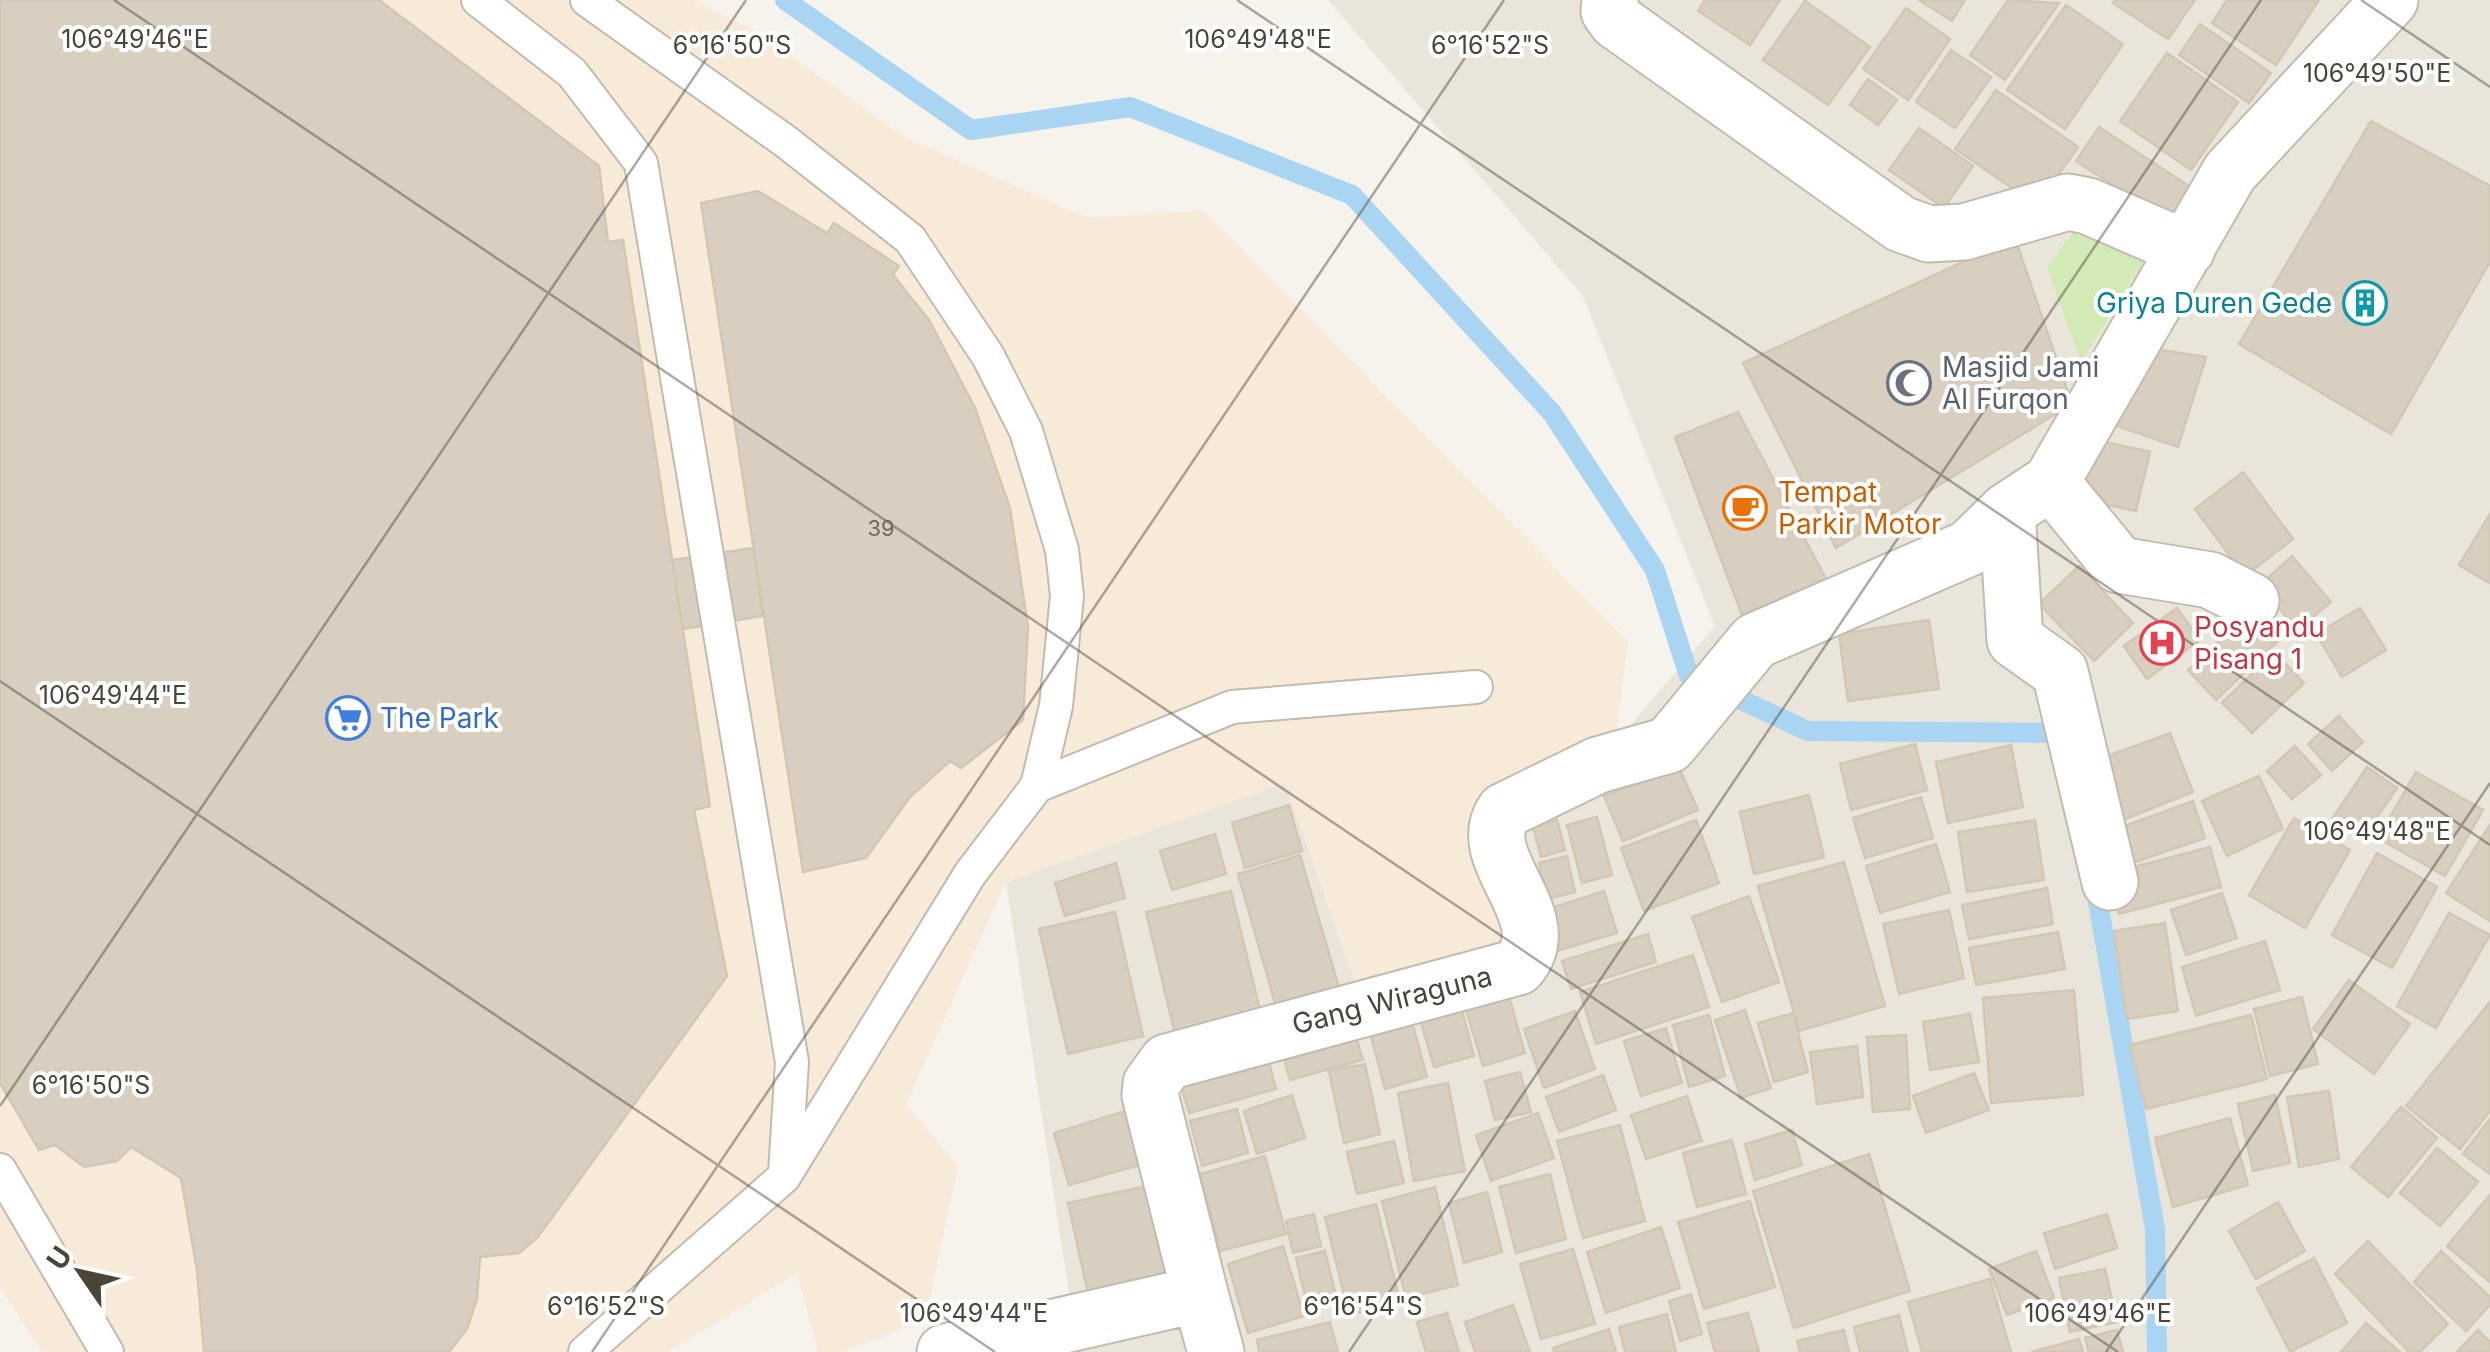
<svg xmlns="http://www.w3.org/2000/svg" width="2490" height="1352" viewBox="0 0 2490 1352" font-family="Inter,sans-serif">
	<rect width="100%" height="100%" fill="#f6f3ec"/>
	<path fill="#eae5da" d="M1328 0H2490V1352H1078L1006 882 1285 782 1360 996 1480 820 1615 743 1715 626 1583 296Z"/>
	<path fill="#f7ead8" d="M0 0H693L752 29 905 137 1087 218 1203 210 1628 642 1615 743 1508 790 1516 948 1360 997 1285 783 1006 882 906 1104 958 1166 925 1320 843 1352H818L797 1273 668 1352H42L0 1287Z"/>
	<path fill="#d2eab5" d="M2086 215 2153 247 2081 362 2047 268Z"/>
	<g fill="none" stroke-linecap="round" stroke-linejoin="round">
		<path stroke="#a9d4f2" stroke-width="20" d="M785 0 971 130 1130 107 1352 195 1552 413 1655 570 1689 676 1808 731 2069 733V737
			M2094 879 2155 1229 2157 1352"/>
	</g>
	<path fill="#d8cfc1" stroke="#d3c7b4" stroke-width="2.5" d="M0 0H379L599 166 608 242 623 240 710 806 694 810 727 976 538 1237 519 1253 480 1257 477 1299 467 1329 449 1352H204L197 1270 181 1178 131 1147 117 1161 84 1167 55 1145 39 1150 0 1083Z
		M1705 0H1780L1750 45 1698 11Z
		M1919 0H1965L1952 21Z
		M2008 0 2059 3 2005 80 1970 55Z
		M2115 0H2195L2168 39 2113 3Z
		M2227 0H2319L2276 65 2212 23Z
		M1805 1 1870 47 1828 105 1763 60Z
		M2066 5 2123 44 2065 129 2007 90Z
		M1906 8 1950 39 1908 100 1863 69Z
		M2200 24 2271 73 2249 103 2179 55Z
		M1951 50 1991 77 1955 128 1916 102Z
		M2167 53 2238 102 2191 170 2120 121Z
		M1868 79 1897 100 1878 125 1850 105Z
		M1996 90 2078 147 2037 205 1955 149Z
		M2371 121 2490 186V262L2391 434 2239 344Z
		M2099 127 2195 190 2172 224 2076 161Z
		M1919 128 1973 166 1944 208 1889 170Z
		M758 191 827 233 834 223 899 266 893 275 929 320 975 408 1010 508 1028 627 1023 720 961 768 950 761 910 797 866 858 803 872 701 203Z
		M2015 238 2072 404 1836 548 1743 363Z
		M2149 348 2206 357 2178 447 2114 425Z
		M1738 412 1826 579 1742 615 1675 437Z
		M2087 438 2150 452 2136 511 2074 498Z
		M2243 472 2293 539 2245 576 2195 509Z
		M2490 514V583L2459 565Z
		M753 548 763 616 683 629 672 560Z
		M2292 556 2331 602 2297 630 2260 585Z
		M2079 566 2133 623 2094 661 2039 604Z
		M2177 608 2200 640 2147 679 2124 646Z
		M2360 608 2386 650 2342 677 2316 634Z
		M2249 613 2277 642 2216 700 2188 670Z
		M1929 620 1939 689 1848 701 1839 634Z
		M2274 652 2304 683 2252 733 2222 703Z
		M2339 716 2363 742 2332 771 2308 744Z
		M2170 733 2193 792 2110 825 2094 761Z
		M1915 744 1927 790 1851 810 1840 764Z
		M2011 745 2023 807 1948 823 1936 762Z
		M2295 746 2321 775 2292 799 2267 771Z
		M1678 765 1698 810 1623 841 1604 796Z
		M2367 767 2397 788 2362 839 2332 819Z
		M2416 772 2483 810 2445 876 2378 838Z
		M2259 776 2283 829 2227 856 2202 801Z
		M1809 795 1824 857 1754 874 1740 812Z
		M1921 797 1933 838 1865 858 1853 818Z
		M2193 801 2205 838 2121 867 2108 832Z
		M1289 805 1302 851 1245 868 1232 823Z
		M1597 817 1612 875 1582 883 1567 825Z
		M2294 818 2350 850 2305 928 2249 895Z
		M1557 820 1565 850 1541 857 1533 827Z
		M1696 820 1719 883 1644 911 1621 848Z
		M2035 820 2044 880 1967 892 1958 832Z
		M2490 825V921L2446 893Z
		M1215 834 1226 874 1172 890 1160 851Z
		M1936 844 1950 892 1880 913 1866 866Z
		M2210 847 2221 887 2119 914 2108 874Z
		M2377 853 2437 887 2392 968 2332 935Z
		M1300 855 1342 998 1279 1017 1238 874Z
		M1567 856 1575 892 1547 899 1539 863Z
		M1844 862 1885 1006 1799 1031 1758 886Z
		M1116 863 1125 898 1065 916 1055 883Z
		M2047 888 2053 924 1969 939 1962 905Z
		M1231 891 1262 1018 1176 1039 1146 912Z
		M1604 891 1617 933 1557 951 1545 910Z
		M2222 893 2237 938 2186 955 2171 910Z
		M1749 896 1779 982 1722 1002 1692 917Z
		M1949 910 1964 978 1899 994 1883 924Z
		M1115 912 1143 1036 1068 1054 1039 929Z
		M2449 913 2490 935 2436 1028 2397 1006Z
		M2165 923 2178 1011 2127 1019 2114 931Z
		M2058 932 2065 969 1976 985 1969 948Z
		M1648 934 1656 962 1571 989 1562 961Z
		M2265 941 2280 990 2196 1016 2182 967Z
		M1693 955 1709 1007 1596 1044 1580 992Z
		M1504 979 1525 1053 1483 1066 1461 993Z
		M2349 980 2410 1024 2374 1074 2313 1029Z
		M2074 990 2083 1095 1991 1103 1983 998Z
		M2302 997 2318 1064 2270 1076 2254 1009Z
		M2490 1002V1111L2460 1149 2406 1106Z
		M1460 1003 1474 1056 1434 1067 1419 1015Z
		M1745 1010 1771 1088 1741 1098 1715 1020Z
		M1575 1011 1595 1069 1544 1088 1524 1029Z
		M1793 1013 1808 1072 1774 1082 1758 1023Z
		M1410 1014 1427 1077 1385 1089 1368 1025Z
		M1970 1014 1979 1062 1930 1070 1923 1022Z
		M1709 1015 1725 1076 1689 1087 1673 1025Z
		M2251 1015 2267 1079 2146 1109 2130 1045Z
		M1352 1024 1363 1060 1290 1080 1280 1044Z
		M1666 1028 1682 1083 1641 1096 1624 1041Z
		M1906 1035 1910 1109 1873 1112 1867 1037Z
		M1857 1046 1863 1097 1817 1104 1810 1052Z
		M1265 1047 1276 1089 1189 1113 1177 1071Z
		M1365 1064 1380 1134 1344 1143 1329 1071Z
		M1520 1072 1531 1112 1495 1120 1485 1081Z
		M1974 1073 1989 1110 1926 1133 1913 1096Z
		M1603 1075 1616 1110 1559 1132 1546 1097Z
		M1448 1083 1465 1171 1414 1181 1398 1093Z
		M2329 1091 2339 1159 2299 1167 2287 1097Z
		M1292 1095 1305 1138 1257 1154 1244 1111Z
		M2275 1095 2290 1163 2253 1171 2238 1104Z
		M1687 1096 1702 1141 1646 1159 1631 1115Z
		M2401 1107 2437 1138 2388 1197 2351 1167Z
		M1237 1109 1248 1153 1202 1166 1190 1121Z
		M1125 1111 1140 1165 1069 1185 1054 1133Z
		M1538 1113 1554 1158 1491 1181 1476 1135Z
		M2230 1118 2248 1185 2173 1207 2155 1138Z
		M2490 1119V1174L2463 1154Z
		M1620 1125 1645 1221 1583 1238 1557 1141Z
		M1792 1130 1802 1165 1755 1180 1745 1144Z
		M1732 1140 1746 1194 1697 1207 1683 1153Z
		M1394 1141 1404 1183 1357 1194 1347 1152Z
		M2437 1148 2478 1182 2440 1226 2400 1193Z
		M1869 1154 1910 1291 1794 1328 1753 1191Z
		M1265 1156 1286 1234 1220 1251 1200 1174Z
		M1550 1174 1566 1239 1516 1253 1499 1187Z
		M1151 1185 1171 1275 1088 1293 1068 1203Z
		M1435 1187 1458 1285 1406 1298 1382 1201Z
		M1487 1192 1502 1252 1464 1263 1449 1203Z
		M2490 1195V1282L2447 1246Z
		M1750 1201 1775 1287 1704 1309 1678 1222Z
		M2278 1202 2305 1251 2256 1279 2229 1231Z
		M1376 1204 1400 1302 1349 1315 1325 1217Z
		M1314 1214 1321 1246 1293 1253 1286 1221Z
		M2107 1214 2117 1248 2055 1269 2044 1233Z
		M1661 1227 1680 1288 1606 1313 1587 1252Z
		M2368 1241 2448 1324 2420 1352H2409L2335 1274Z
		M1283 1246 1304 1316 1248 1333 1228 1264Z
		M1573 1249 1595 1324 1541 1339 1520 1264Z
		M1325 1251 1337 1300 1308 1308 1296 1258Z
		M2036 1251 2054 1298 2007 1315 1989 1269Z
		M2441 1251 2490 1297V1305L2466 1331 2414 1282Z
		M2314 1258 2347 1323 2290 1352 2257 1288Z
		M2105 1269 2117 1322 2070 1332 2059 1278Z
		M1990 1279 2011 1352H1922L1908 1302Z
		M1691 1294 1702 1334 1680 1341 1669 1301Z
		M1513 1305 1530 1352H1475L1465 1322Z
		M1447 1313 1459 1352H1426L1417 1322Z
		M1748 1313 1759 1352H1715L1707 1323Z
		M1667 1314 1676 1352H1625L1619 1327Z
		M1899 1315 1908 1352H1860L1854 1327Z
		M1330 1322 1338 1352H1259L1257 1340Z
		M2366 1323 2400 1352H2341Z
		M1609 1329 1616 1352H1554L1553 1348Z
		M1844 1330 1849 1352H1800L1797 1341Z
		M2117 1330 2123 1352H2089L2085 1338Z
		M2478 1330 2490 1342V1352H2457Z
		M2079 1339 2083 1352H2031Z"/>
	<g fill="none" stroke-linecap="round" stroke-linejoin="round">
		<g stroke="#c2bbae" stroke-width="36">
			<path id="service" d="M478 0 572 73 641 163 792 1062 785 1173
				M1037 786 1232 707 1476 687
				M0 1170 107 1352
				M585 1352 784 1177 970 874 1037 786 1056 706 1067 596 1062 550 1026 431 988 356 910 239 785 141 587 0"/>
		</g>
		<g stroke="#c2bbae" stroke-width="59">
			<path id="minor" d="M1610 0 1609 11 1616 21 1901 224 1929 234 1964 232 2068 202 2088 206 2187 249
				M2051 482 2119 565 2210 580 2251 601
				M2007 511 2015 640 2060 672 2110 882
				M1200 1294 1216 1352
				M945 1352 1200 1294 1150 1095 1151 1084 1167 1062 1518 967C1562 916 1471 860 1504 811L1598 765 1669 745 1755 641 1969 548 2007 511 2051 482 2230 172 2390 0"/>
		</g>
		<use href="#service" stroke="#fff" stroke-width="32"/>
		<use href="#minor" stroke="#fff" stroke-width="55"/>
	</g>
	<path fill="none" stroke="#4b4439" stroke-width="2.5" stroke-opacity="0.45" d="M114 0 2118 1352M1237 0 2490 845M2361 0 2490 87M0 681 995 1352M0 1106 746 0M592 1352 1504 0M1349 1352 2261 0M2106 1352 2490 783"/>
	<defs>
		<g id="building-ring" transform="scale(2.25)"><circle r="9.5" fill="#fff" stroke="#0f9aa8" stroke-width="1.5"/><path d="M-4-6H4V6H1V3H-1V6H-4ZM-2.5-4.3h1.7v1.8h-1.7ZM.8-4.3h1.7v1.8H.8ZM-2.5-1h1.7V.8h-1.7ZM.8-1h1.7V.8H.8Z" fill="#0f9aa8"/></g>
		<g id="mosque-ring" transform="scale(2.25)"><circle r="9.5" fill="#fff" stroke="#6b7280" stroke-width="1.5"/><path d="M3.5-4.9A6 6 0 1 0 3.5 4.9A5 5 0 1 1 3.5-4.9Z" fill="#6b7280"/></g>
		<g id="cafe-ring" transform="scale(2.25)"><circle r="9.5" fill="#fff" stroke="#e8710a" stroke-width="1.5"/><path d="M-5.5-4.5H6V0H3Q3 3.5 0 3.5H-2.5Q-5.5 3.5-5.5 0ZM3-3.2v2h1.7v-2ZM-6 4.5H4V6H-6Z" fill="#e8710a"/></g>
		<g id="hospital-ring" transform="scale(2.25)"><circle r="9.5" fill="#fff" stroke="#e0444e" stroke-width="1.5"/><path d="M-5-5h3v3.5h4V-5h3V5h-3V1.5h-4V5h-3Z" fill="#e0444e"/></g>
		<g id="supermarket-ring" transform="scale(2.25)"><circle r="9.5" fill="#fff" stroke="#3f7fe0" stroke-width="1.5"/><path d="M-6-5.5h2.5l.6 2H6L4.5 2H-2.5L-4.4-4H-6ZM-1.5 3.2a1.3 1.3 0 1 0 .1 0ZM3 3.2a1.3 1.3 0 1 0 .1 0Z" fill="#3f7fe0"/></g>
	</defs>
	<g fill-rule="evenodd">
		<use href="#building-ring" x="2365" y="303"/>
		<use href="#mosque-ring" x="1909" y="383"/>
		<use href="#cafe-ring" x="1745" y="508"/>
		<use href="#hospital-ring" x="2162" y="643"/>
		<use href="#supermarket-ring" x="348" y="718"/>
	</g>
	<g text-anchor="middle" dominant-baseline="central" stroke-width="8" stroke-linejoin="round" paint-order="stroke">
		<g font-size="22" fill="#6e675b">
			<text x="881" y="528">39</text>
		</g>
		<g font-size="28" fill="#0d838f" stroke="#fff" text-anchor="end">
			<text x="2332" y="303">Griya Duren Gede</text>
		</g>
		<g font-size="28" fill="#5b616d" stroke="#fff" text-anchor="start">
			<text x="1942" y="367">Masjid Jami<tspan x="1942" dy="32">Al Furqon</tspan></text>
		</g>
		<g font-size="28" fill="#c56008" stroke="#fff" text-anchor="start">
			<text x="1778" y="492">Tempat<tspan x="1778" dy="32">Parkir Motor</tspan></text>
		</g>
		<g font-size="28" fill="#be3a42" stroke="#fff" text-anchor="start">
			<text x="2194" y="627">Posyandu<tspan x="2194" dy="32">Pisang 1</tspan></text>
		</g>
		<g font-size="28" fill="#366cbe" stroke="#fff" text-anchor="start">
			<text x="380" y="718">The Park</text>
		</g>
		<g font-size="28" fill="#4b4439" stroke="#fff">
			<text transform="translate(1392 1000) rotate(-14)">Gang Wiraguna</text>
		</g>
	</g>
	<g font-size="25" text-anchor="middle" fill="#4b4439" stroke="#fff" stroke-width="8" stroke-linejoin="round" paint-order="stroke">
		<text x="135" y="48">106°49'46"E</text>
		<text x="1258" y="48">106°49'48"E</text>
		<text x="732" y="54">6°16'50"S</text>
		<text x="1490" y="54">6°16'52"S</text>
		<text x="2377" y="82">106°49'50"E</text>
		<text x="113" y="704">106°49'44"E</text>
		<text x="2377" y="840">106°49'48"E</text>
		<text x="91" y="1094">6°16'50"S</text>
		<text x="606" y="1315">6°16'52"S</text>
		<text x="1363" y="1315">6°16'54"S</text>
		<text x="974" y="1322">106°49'44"E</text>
		<text x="2098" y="1322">106°49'46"E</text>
	</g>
	<g transform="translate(80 1272) rotate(304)" stroke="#ffffff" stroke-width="8" paint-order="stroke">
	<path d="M0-8L18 38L0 25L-18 38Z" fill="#4b4439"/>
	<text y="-15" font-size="28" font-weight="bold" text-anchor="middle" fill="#4b4439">U</text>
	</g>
</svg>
